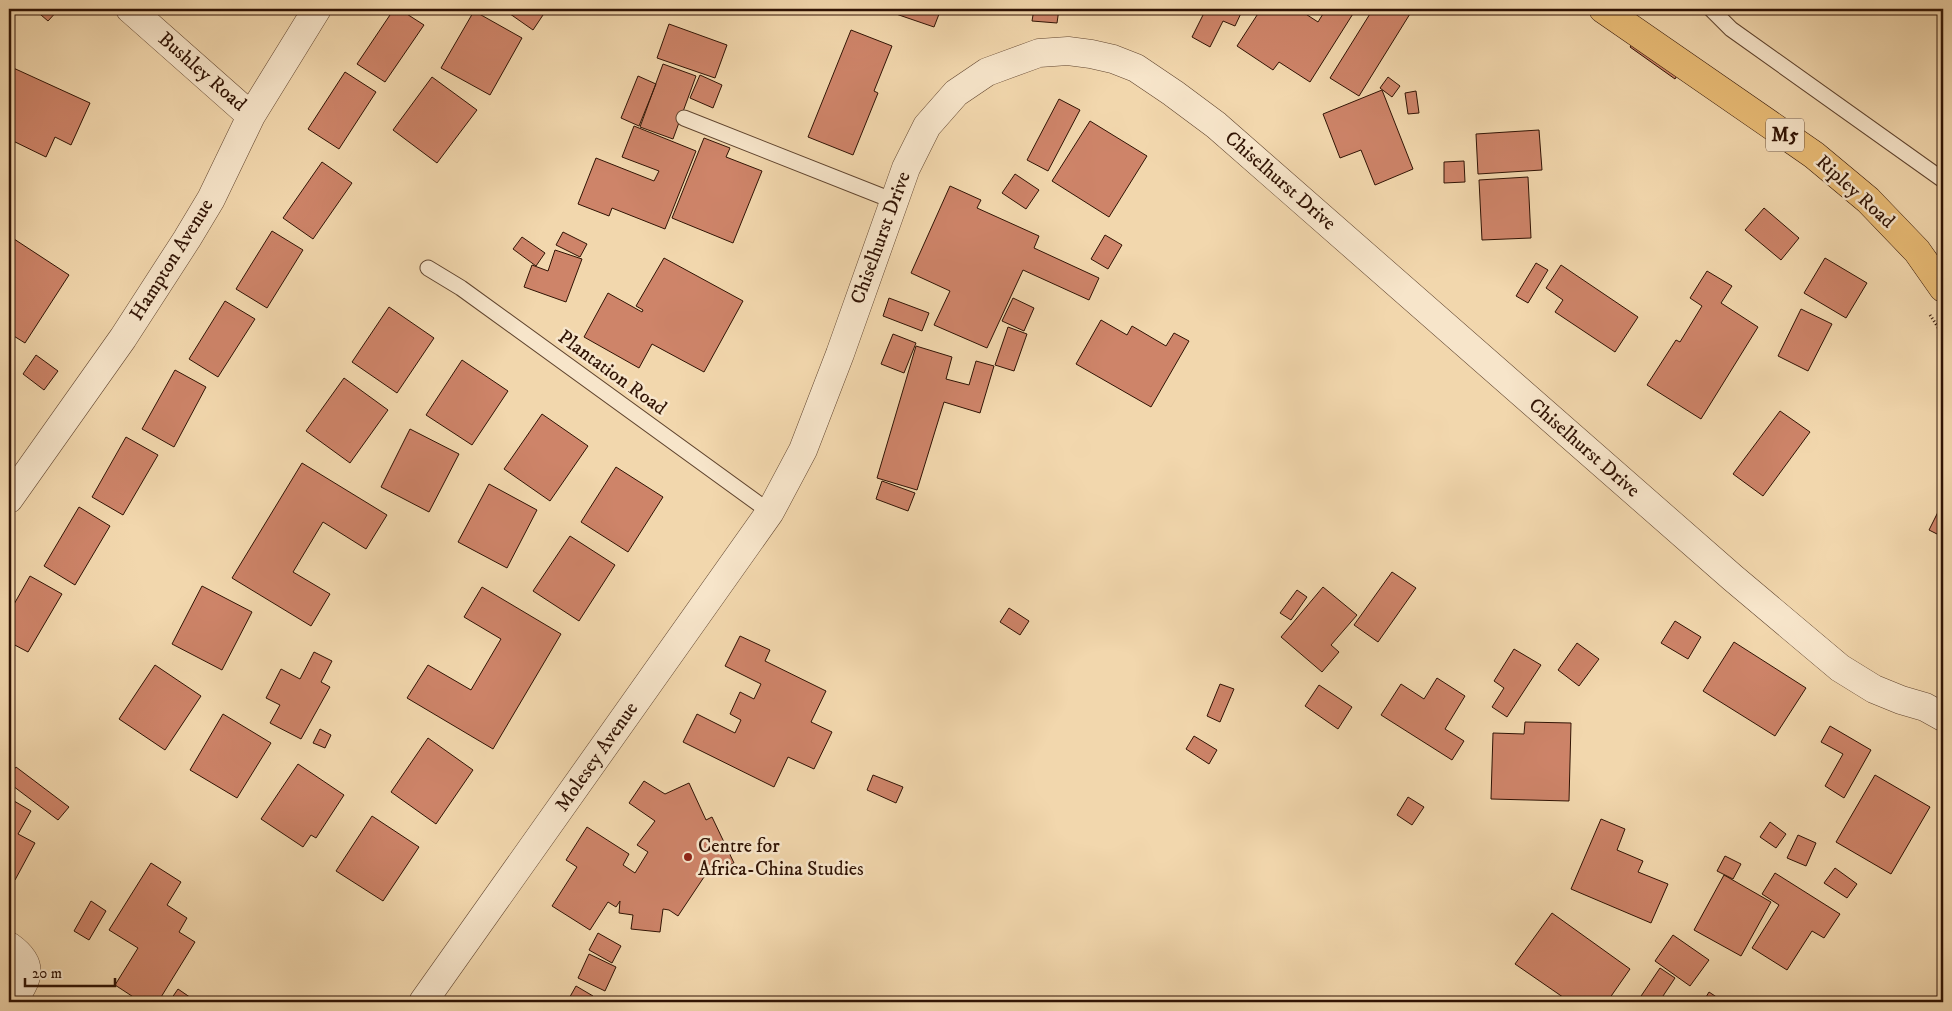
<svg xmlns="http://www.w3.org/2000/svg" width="1952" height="1011" viewBox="0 0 1952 1011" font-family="'IM FELL DW Pica',serif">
	<rect width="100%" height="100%" fill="#f2d7ad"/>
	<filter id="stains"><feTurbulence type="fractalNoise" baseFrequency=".004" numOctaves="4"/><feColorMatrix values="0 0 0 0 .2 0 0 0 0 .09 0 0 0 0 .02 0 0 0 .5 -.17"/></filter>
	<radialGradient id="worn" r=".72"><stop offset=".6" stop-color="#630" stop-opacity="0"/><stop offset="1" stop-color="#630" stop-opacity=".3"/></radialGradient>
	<path fill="#ce8469" stroke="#301304" d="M34 9H59L48 21Z
		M394 9H399L424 25 385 82 357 64Z
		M503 9H547L533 30Z
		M897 9H941L934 27 896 14Z
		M1034 9H1059L1057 23 1032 21Z
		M1206 9H1243L1235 26 1223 21 1210 47 1192 37Z
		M1261 9H1298L1318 22 1326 9H1356L1310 82 1279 62 1273 70 1237 46Z
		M1373 9H1413L1359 96 1330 78Z
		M474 11 522 38 490 95 441 68Z
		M669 24 727 45 715 78 657 58Z
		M851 30 892 46 874 91 878 93 853 155 808 137Z
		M1638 36 1682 67 1675 79 1630 47Z
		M663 64 696 76 673 139 640 127Z
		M9 66 90 103 71 145 55 137 46 157 9 139Z
		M345 72 376 92 339 149 308 129Z
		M700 75 722 85 713 108 690 98Z
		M638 76 656 84 639 126 621 118Z
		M432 77 477 110 437 163 393 130Z
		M1388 77 1400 86 1392 97 1380 88Z
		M1382 90 1413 169 1375 185 1361 150 1340 158 1323 114Z
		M1416 91 1419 113 1408 114 1405 93Z
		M1059 99 1080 110 1048 171 1027 160Z
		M1090 121 1147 156 1109 217 1052 181Z
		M634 126 696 151 665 229 612 208 609 216 578 204 596 158 654 181 659 171 622 157Z
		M1539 130 1542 170 1478 174 1476 134Z
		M704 138 730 148 726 157 762 171 733 243 672 218Z
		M1464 161 1465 182 1444 183V162Z
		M322 162 352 183 313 239 283 218Z
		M1015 174 1039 190 1026 209 1002 193Z
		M1528 177 1531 238 1482 240 1479 180Z
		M950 186 981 200 977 208 1039 236 1034 248 1099 278 1089 300 1023 270 987 348 934 325 950 291 911 273Z
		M1764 208 1799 238 1781 260 1745 230Z
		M272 231 303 250 267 308 236 289Z
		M563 232 587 244 580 257 556 245Z
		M1105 235 1122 245 1108 269 1091 259Z
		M11 237 69 275 25 343 9 333V240Z
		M522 237 545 253 536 266 513 249Z
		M555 250 582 259 566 302 524 287 532 265 548 271Z
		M664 258 743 301 704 372 652 344 639 368 584 337 608 293 642 312 643 310 636 306Z
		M1825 258 1867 283 1846 318 1804 293Z
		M1536 263 1548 270 1528 303 1516 296Z
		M1561 265 1638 317 1615 352 1555 312 1563 300 1546 288Z
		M1707 271 1732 286 1721 303 1758 327 1701 419 1647 385 1676 340 1680 342 1702 306 1690 298Z
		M889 298 929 313 922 331 883 316Z
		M1013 298 1034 308 1024 331 1002 321Z
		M225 301 255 319 218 377 189 359Z
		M389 307 434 338 397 393 352 362Z
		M1801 309 1832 324 1808 371 1778 356Z
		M1101 320 1127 335 1132 326 1166 346 1174 333 1189 341 1151 407 1076 364Z
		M1008 327 1027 334 1014 371 995 365Z
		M893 334 916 343 904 373 881 364Z
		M916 346 952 357 946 379 969 385 976 361 994 366 980 413 944 402 917 490 877 478Z
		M36 355 58 371 44 390 23 374Z
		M462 360 508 391 472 445 426 415Z
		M175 370 206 387 174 447 142 429Z
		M344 378 388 410 350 463 306 431Z
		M1780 411 1810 432 1763 496 1733 474Z
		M542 414 588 446 550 501 504 469Z
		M410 429 459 454 429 512 381 487Z
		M126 437 158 455 123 515 92 497Z
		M302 463 387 515 366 549 323 522 293 572 330 594 311 626 232 578Z
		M616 467 663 497 628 552 581 522Z
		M882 481 915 493 908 511 876 499Z
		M489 484 537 510 507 568 458 542Z
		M1943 502V537L1929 530Z
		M79 507 110 526 75 585 44 566Z
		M570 536 615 565 579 621 533 591Z
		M1392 572 1416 588 1378 642 1354 625Z
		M30 576 62 594 28 652 9 642V613Z
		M202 586 252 612 222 670 172 644Z
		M482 587 561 634 493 749 407 698 428 665 471 690 501 639 464 617Z
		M1323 587 1357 615 1331 645 1339 652 1322 672 1281 637Z
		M1297 590 1307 597 1291 620 1280 613Z
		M1009 608 1029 621 1020 635 1000 622Z
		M1675 621 1701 637 1688 659 1661 643Z
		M740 636 770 650 765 661 826 691 811 722 832 732 814 769 788 757 774 787 683 742 697 714 735 733 741 720 730 714 740 692 754 699 761 684 725 666Z
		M1734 642 1806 688 1775 736 1703 691Z
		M1577 643 1599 659 1579 686 1558 670Z
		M1514 649 1541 665 1507 717 1492 707 1504 688 1494 681Z
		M314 652 332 661 321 682 330 687 301 739 270 723 280 705 266 698 281 669 300 679Z
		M155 665 201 696 165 750 119 719Z
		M1437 678 1465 696 1445 729 1464 741 1452 760 1381 715 1401 684 1424 699Z
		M1220 684 1234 689 1220 722 1207 716Z
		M1319 685 1352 707 1338 729 1305 706Z
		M223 714 271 743 237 798 190 770Z
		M1525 722 1571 723 1569 801 1491 799 1493 733 1524 734Z
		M1830 726 1871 750 1844 798 1825 786 1843 754 1821 742Z
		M320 729 331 735 325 748 313 743Z
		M1194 736 1217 750 1209 764 1186 749Z
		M428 738 473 770 436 824 391 792Z
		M298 764 344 795 316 838 311 835 303 847 261 819Z
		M16 767 69 807 58 820 9 783V776Z
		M873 775 903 787 896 803 867 790Z
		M1875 775 1930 807 1891 874 1836 842Z
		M644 781 665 794 689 783 706 820 712 817 734 863 704 877 678 916 669 910 663 909 660 932 631 929 633 915 619 913 620 901 616 907 608 902 590 930 552 906 577 867 566 860 587 827 629 854 623 865 635 873 648 852 637 845 655 821 629 803Z
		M1408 797 1424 807 1412 825 1397 815Z
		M9 798 31 811 18 834 35 843 15 880 9 877Z
		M372 816 419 847 383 901 336 871Z
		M1601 819 1625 829 1617 850 1643 861 1638 872 1668 884 1651 923 1571 889Z
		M1770 822 1786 834 1776 848 1760 837Z
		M1798 835 1816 843 1806 866 1787 858Z
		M1725 856 1741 864 1733 879 1717 871Z
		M151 863 181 882 167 905 187 918 179 932 195 942 158 1002H141L115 985 138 948 109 930Z
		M1835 868 1857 884 1847 898 1824 883Z
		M1775 873 1840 914 1824 938 1812 931 1787 970 1752 948 1779 905 1762 894Z
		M1724 875 1771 902 1741 956 1694 930Z
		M91 901 106 911 89 940 74 931Z
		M1552 913 1630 969 1607 1002H1570L1515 964Z
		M598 933 621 946 612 963 589 950Z
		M1673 935 1709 960 1690 986 1655 961Z
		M589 954 616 967 605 991 578 978Z
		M1660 968 1675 978 1659 1002H1637Z
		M576 986 593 996 589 1002H567Z
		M178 989 197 1002H169Z
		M1709 992 1724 1002H1703Z"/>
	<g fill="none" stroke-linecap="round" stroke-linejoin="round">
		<g stroke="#60442e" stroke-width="17">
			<path id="lane" d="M1711 9 1731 29 1943 180
				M684 118 894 201
				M428 268 461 288 770 512"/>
		</g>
		<g stroke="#60442e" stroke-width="29">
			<path id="street" d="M130 9 251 116
				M9 499 123 338 187 239 211 199 251 116 317 9
				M9 946C36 965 28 979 12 1002
				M423 1002 770 512 803 450 840 354 906 168 927 126 956 93 987 72 1039 53 1068 51 1091 54 1113 59 1136 68 1173 93 1216 125 1733 578 1840 668 1874 689 1901 700 1925 707 1943 717"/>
		</g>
		<g stroke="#301304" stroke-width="29">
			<path id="primary" d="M1603 9 1814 155 1868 200 1917 251 1943 288"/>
		</g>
		<path stroke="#301304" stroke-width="3" stroke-dasharray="1 2.5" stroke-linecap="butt" d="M1930 315 1943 335"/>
		<use href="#lane" stroke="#f7e5ca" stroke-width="15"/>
		<use href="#street" stroke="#f7e5ca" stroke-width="28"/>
		<use href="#primary" stroke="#e9bc76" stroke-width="28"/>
	</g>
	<circle fill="#8f2418" stroke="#f7e5ca" stroke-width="2" cx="688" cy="857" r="5"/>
	<g text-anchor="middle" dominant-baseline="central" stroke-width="5" stroke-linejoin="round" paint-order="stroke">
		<rect fill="#f7e5ca" stroke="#6c523f" stroke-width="1" x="1766" y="118.5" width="38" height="33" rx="4"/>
		<g font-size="19" font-weight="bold" fill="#301304">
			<text x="1785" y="135">M5</text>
		</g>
		<g font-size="20" fill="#301304" stroke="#f7e5ca">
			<text transform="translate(202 72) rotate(41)">Bushley Road</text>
			<text transform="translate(1280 181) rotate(41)">Chiselhurst Drive</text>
			<text transform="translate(1855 192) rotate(42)">Ripley Road</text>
			<text transform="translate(881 238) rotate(-70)">Chiselhurst Drive</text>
			<text transform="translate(172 260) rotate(-58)">Hampton Avenue</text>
			<text transform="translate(612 373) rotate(36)">Plantation Road</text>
			<text transform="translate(1584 448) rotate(41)">Chiselhurst Drive</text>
			<text transform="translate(597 757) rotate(-55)">Molesey Avenue</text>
		</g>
		<g font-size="20" fill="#301304" stroke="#f7e5ca" text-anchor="start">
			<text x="698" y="846">Centre for<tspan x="698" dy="23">Africa-China Studies</tspan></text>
		</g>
	</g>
	<rect width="1952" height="1011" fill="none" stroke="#f2d7ad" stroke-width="30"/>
	<rect x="10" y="10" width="1932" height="991" fill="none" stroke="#301304" stroke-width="2.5"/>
	<rect x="15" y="15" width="1922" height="981" fill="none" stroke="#301304"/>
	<path d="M25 978v8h90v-8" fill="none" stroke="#301304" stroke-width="2.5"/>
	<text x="32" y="978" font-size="15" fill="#301304" stroke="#f7e5ca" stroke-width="4" paint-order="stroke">20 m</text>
	<rect width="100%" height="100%" filter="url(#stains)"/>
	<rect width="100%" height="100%" fill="url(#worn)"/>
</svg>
